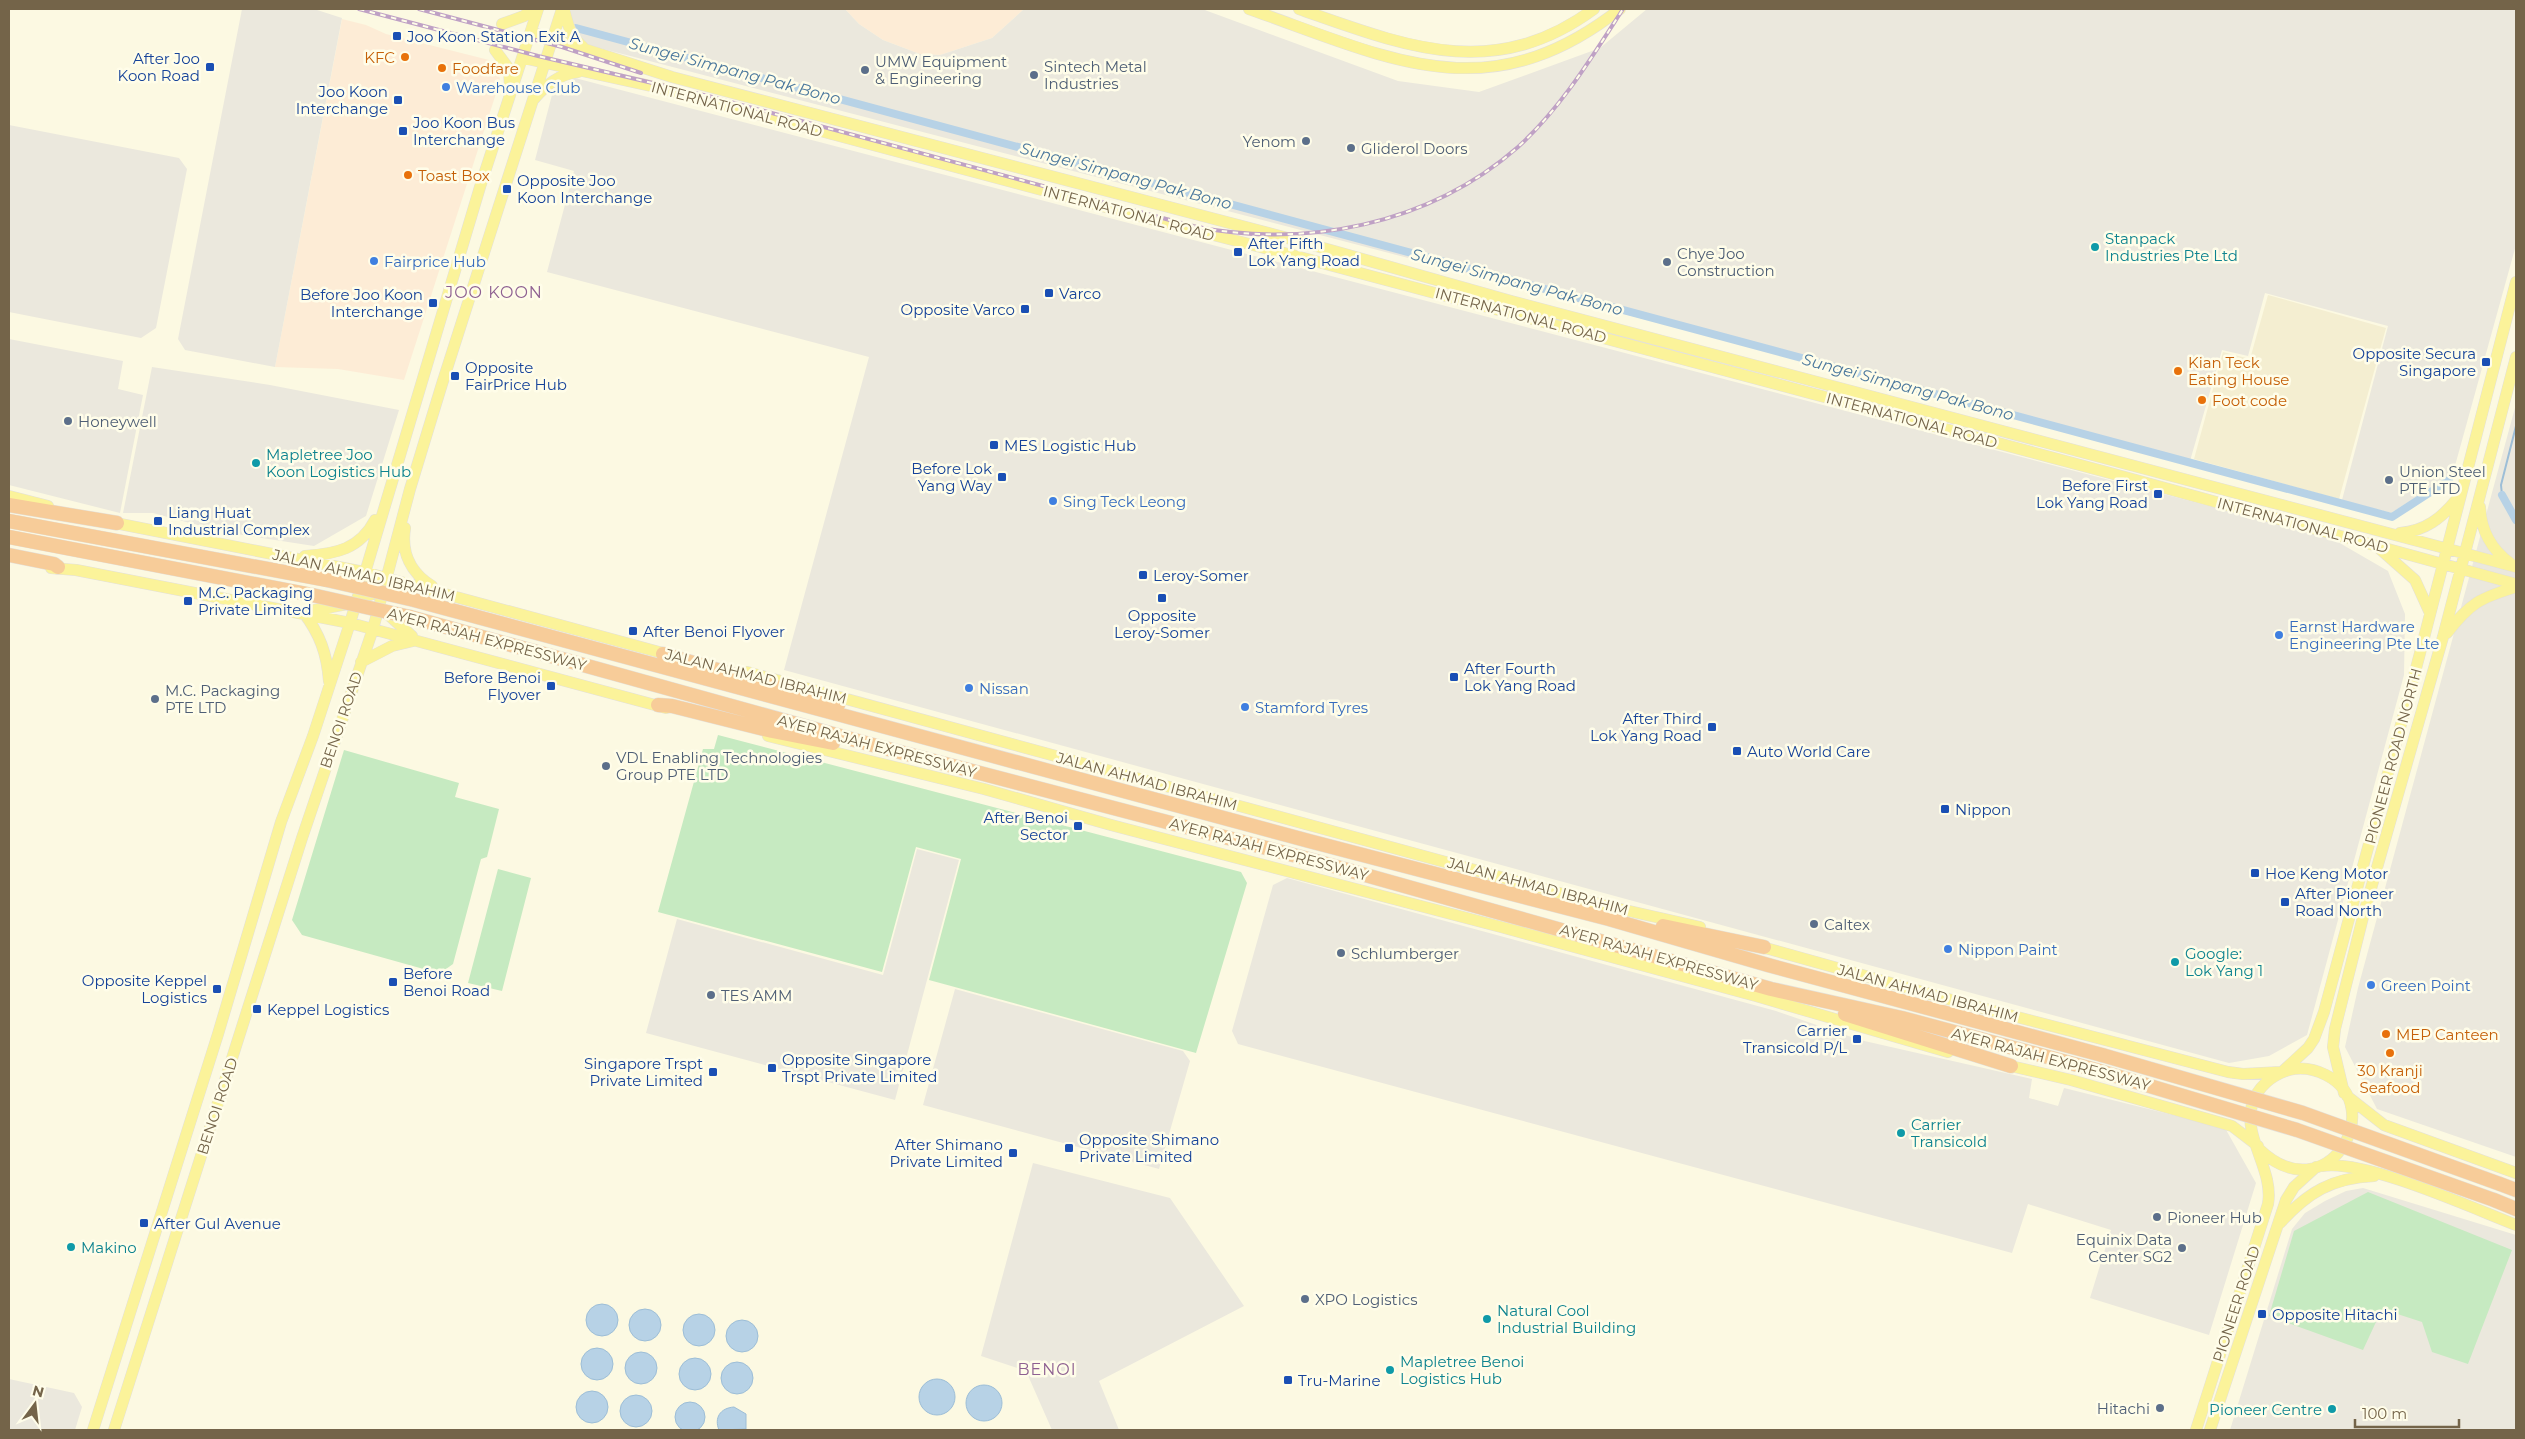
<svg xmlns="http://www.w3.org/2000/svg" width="2525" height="1439" viewBox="0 0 2525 1439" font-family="Montserrat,sans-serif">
	<rect width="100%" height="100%" fill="#fcf9e2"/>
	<path fill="#f4eed1" d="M2268 295 2386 328 2339 499 2194 459 2223 352 2250 359Z"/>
	<path fill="#fdecd6" d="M845 9H1024L992 38 940 55 920 54 883 40 859 24Z
		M342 19 366 25 386 34 489 60 496 66 499 73 500 81 404 380 338 369 275 367Z"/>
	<path fill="#ebe8dd" d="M242 9H314L342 18 275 367 185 350 178 339Z
		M571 9H845L859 24 883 40 920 54 940 55 992 38 1024 9H1202L1398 81 1479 92 1600 48 1647 9H2516V245L2453 473 2391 513 2342 500 2388 326 2265 293 2248 356 2222 350 2190 461 561 38Z
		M575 78 2331 538 2388 571 2405 614 2404 675 2307 1035 2269 1056 2229 1063 784 670 869 357 547 272 574 171 535 160 553 91Z
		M9 125 179 158 187 169 156 328 141 338 9 312Z
		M9 339 123 361 118 389 143 395 120 513 9 485Z
		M152 367 270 385 399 410 366 516 314 546 223 532 153 513H123Z
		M2516 404V1157L2377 1109 2345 1047 2358 988Z
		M917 849 959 860 895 1100 646 1033 677 919 883 975Z
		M1287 878 1776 1011 1860 1040 2032 1079 2029 1098 2058 1106 2064 1088 2225 1128 2256 1183 2209 1335 2090 1298 2111 1230 2028 1204 2012 1253 1238 1044 1232 1031 1273 885Z
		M955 989 1183 1051 1190 1061 1159 1169 923 1105Z
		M1033 1163 1170 1198 1244 1306 1099 1381 1119 1430H1052L1026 1371 981 1356Z
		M2363 1188 2516 1235V1430H2230L2292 1229 2305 1213 2325 1201 2346 1191Z
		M9 1379 74 1393 82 1407 75 1430H9Z"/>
	<path fill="#c6eac1" d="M718 735 1241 872 1247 883 1196 1053 929 980 961 859 916 847 882 972 658 912 703 749H714Z
		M344 750 459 783 455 797 499 809 487 857 481 859 453 964 446 969 445 975 302 935 292 920Z
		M498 869 531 878 502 991 468 983Z
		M2368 1192 2512 1250 2468 1364 2432 1352 2422 1322 2382 1309 2363 1350 2269 1316 2294 1231Z"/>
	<path fill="#b7d2e6" stroke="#9dbed7" d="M586 1320a16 16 0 1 1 32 0a16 16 0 1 1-32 0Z
		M629 1325a16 16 0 1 1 32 0a16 16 0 1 1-32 0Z
		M683 1330a16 16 0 1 1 32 0a16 16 0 1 1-32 0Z
		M726 1336a16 16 0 1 1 32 0a16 16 0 1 1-32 0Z
		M581 1364a16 16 0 1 1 32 0a16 16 0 1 1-32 0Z
		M625 1368a16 16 0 1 1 32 0a16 16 0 1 1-32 0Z
		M679 1374a16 16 0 1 1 32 0a16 16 0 1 1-32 0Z
		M721 1378a16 16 0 1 1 32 0a16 16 0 1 1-32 0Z
		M919 1397a18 18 0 1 1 36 0a18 18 0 1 1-36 0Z
		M966 1403a18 18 0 1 1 36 0a18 18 0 1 1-36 0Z
		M576 1407a16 16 0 1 1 32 0a16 16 0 1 1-32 0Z
		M620 1411a16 16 0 1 1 32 0a16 16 0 1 1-32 0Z
		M675 1417a15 15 0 1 1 30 0a15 15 0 1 1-30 0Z
		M734 1407 746 1414V1429L719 1430C714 1418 720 1408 734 1407Z"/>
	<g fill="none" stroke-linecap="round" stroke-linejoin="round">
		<path stroke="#9dbed7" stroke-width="2" d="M2502 495 2501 485 2516 426"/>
		<path stroke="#b7d2e6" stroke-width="8" d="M576 28 2392 517 2449 480
			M2502 495 2516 520"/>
		<g stroke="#e3e0db" stroke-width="12">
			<path id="major" d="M564 9C568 25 570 36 583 47
				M1249 9C1389 58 1487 113 1620 9
				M1299 9C1405 46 1493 83 1594 9
				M502 24 524 16 532 9
				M531 32 672 77 1295 240 1511 301 2516 567
				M495 50 509 69 510 88
				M523 58 660 88 1143 217 1292 255 2110 473 2516 584
				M534 99C546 85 559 74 578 72
				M9 496 48 506
				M2480 507C2481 530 2491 549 2510 563
				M110 522 364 572 670 655
				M405 528C401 553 411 573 432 586
				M2400 533C2425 531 2442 518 2457 499
				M2380 549 2415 580 2430 613
				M305 556C336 554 360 549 375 520
				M51 568 76 570 350 623 666 708
				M383 610 412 636
				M310 611 347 604 380 591
				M303 612C320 634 327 654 329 681
				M2447 633C2470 603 2480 598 2516 587
				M361 662 392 646 413 641
				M747 672 1607 906 1700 927
				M768 736 984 789 1111 825 1501 927 1756 996 1948 1052
				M1755 945 1948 999 2228 1072 2243 1074 2281 1072
				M2002 1064 2071 1080 2232 1126 2258 1146
				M2282 1072 2308 1048 2314 1039 2324 1012 2419 657 2516 282
				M2344 1093 2333 1047 2335 1029 2364 913 2443 637 2516 357
				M2347 1096 2384 1125 2516 1173
				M2322 1166C2365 1159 2472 1208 2516 1225
				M2280 1223C2308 1192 2332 1178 2374 1176
				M93 1430 218 1034 281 822 313 736 350 623 480 187 538 9
				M114 1430 302 838 373 629 410 489 442 384 562 9
				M2196 1430 2268 1204C2274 1170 2243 1138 2252 1105 2257 1087 2272 1075 2289 1070 2301 1067 2314 1069 2326 1075 2389 1107 2327 1214 2259 1149
				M2210 1430 2286 1200 2294 1187 2316 1167"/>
		</g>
		<g stroke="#e3e0db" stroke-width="15">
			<path id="highway" d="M9 505 117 523
				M9 521 327 580
				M9 537 312 595
				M9 555 54 564 58 567
				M414 600 1309 841 1609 919 1768 965 2102 1055
				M410 617 869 744 1312 860 1771 989 1902 1018 2096 1070
				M663 654 838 705
				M658 705 672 706 772 731 833 743
				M1663 926 1764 947
				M1845 1014 2011 1066
				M2500 1184 2516 1190
				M2494 1200 2516 1209"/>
		</g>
		<use href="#major" stroke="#fbf39a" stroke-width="11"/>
		<use href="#highway" stroke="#f7cc99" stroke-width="14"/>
		<g stroke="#bfa1c5" stroke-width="4">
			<path id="rail" d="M359 9 538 56 712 97 1192 226C1305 249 1429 225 1518 147 1561 108 1592 57 1623 9
				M419 9 562 47 641 73"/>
		</g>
		<use href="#rail" stroke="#fffde9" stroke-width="2" stroke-dasharray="5.5" stroke-linecap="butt"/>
		<g stroke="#e3e0db" stroke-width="15" stroke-linecap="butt">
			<path id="highway-bridge" d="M327 580 414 600
				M312 595 410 617
				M2102 1055 2303 1113 2500 1184
				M2096 1070 2297 1130 2494 1200"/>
		</g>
		<use href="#highway-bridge" stroke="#f7cc99" stroke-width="14"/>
	</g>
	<g fill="#1a4fb4" stroke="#fffde9" stroke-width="2">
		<rect x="392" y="31" width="10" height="10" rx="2.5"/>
		<rect x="205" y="62" width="10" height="10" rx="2.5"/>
		<rect x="393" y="95" width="10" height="10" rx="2.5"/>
		<rect x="398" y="126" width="10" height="10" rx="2.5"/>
		<rect x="502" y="184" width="10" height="10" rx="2.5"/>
		<rect x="1233" y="247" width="10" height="10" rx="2.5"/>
		<rect x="1044" y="288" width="10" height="10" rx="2.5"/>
		<rect x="428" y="298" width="10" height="10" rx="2.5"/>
		<rect x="1020" y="304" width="10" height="10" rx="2.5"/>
		<rect x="2481" y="357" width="10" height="10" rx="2.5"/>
		<rect x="450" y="371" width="10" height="10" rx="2.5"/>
		<rect x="989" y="440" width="10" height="10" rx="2.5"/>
		<rect x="997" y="472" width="10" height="10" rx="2.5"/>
		<rect x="2153" y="489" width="10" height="10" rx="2.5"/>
		<rect x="153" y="516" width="10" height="10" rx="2.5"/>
		<rect x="1138" y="570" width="10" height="10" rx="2.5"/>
		<rect x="1157" y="593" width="10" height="10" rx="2.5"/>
		<rect x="183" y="596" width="10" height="10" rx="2.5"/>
		<rect x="628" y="626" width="10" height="10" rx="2.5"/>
		<rect x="1449" y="672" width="10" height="10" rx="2.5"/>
		<rect x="546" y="681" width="10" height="10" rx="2.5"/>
		<rect x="1707" y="722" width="10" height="10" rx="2.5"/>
		<rect x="1732" y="746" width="10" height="10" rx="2.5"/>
		<rect x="1940" y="804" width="10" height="10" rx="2.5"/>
		<rect x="1073" y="821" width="10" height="10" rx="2.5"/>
		<rect x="2250" y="868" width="10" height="10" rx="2.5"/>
		<rect x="2280" y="897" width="10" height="10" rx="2.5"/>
		<rect x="388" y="977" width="10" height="10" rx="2.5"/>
		<rect x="212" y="984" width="10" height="10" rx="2.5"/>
		<rect x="252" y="1004" width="10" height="10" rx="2.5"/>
		<rect x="1852" y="1034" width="10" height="10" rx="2.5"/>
		<rect x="767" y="1063" width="10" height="10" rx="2.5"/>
		<rect x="708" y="1067" width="10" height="10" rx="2.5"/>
		<rect x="1064" y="1143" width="10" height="10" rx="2.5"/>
		<rect x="1008" y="1148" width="10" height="10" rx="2.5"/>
		<rect x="139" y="1218" width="10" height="10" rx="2.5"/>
		<rect x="2257" y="1309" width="10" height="10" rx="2.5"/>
		<rect x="1283" y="1375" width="10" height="10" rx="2.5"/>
	</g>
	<g fill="#e8710a" stroke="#fffde9" stroke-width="2">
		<circle cx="405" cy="57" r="5"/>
		<circle cx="442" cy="68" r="5"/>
		<circle cx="408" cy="175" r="5"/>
		<circle cx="2178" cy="371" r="5"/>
		<circle cx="2202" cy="400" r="5"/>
		<circle cx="2386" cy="1034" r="5"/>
		<circle cx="2390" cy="1053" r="5"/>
	</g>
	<g fill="#5c6f8a" stroke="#fffde9" stroke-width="2">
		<circle cx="865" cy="70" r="5"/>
		<circle cx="1034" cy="75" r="5"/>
		<circle cx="1306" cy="141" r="5"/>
		<circle cx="1351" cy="148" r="5"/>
		<circle cx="1667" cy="262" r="5"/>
		<circle cx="68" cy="421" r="5"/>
		<circle cx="2389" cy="480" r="5"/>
		<circle cx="155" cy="699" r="5"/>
		<circle cx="606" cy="766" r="5"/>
		<circle cx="1814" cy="924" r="5"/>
		<circle cx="1341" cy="953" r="5"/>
		<circle cx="711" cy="995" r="5"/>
		<circle cx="2157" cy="1217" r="5"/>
		<circle cx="2182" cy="1248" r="5"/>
		<circle cx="1305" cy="1299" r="5"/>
		<circle cx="2160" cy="1408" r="5"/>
	</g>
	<g fill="#3f7fe0" stroke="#fffde9" stroke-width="2">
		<circle cx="446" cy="87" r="5"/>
		<circle cx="374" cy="261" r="5"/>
		<circle cx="1053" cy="501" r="5"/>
		<circle cx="2279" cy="635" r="5"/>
		<circle cx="969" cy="688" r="5"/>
		<circle cx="1245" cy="707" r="5"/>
		<circle cx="1948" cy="949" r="5"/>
		<circle cx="2371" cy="985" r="5"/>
	</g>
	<g fill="#0f9aa8" stroke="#fffde9" stroke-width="2">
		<circle cx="2095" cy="247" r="5"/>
		<circle cx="256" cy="463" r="5"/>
		<circle cx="2175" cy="962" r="5"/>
		<circle cx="1901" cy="1133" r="5"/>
		<circle cx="71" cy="1247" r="5"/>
		<circle cx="1487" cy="1319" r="5"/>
		<circle cx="1390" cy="1370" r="5"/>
		<circle cx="2332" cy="1409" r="5"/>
	</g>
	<g text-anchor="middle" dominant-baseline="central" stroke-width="5" stroke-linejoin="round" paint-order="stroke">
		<g font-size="15" fill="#164399" stroke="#fffde9" text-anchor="start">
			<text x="407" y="36">Joo Koon Station Exit A</text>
			<text x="200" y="58" text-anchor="end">After Joo<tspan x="200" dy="17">Koon Road</tspan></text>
			<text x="388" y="91" text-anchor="end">Joo Koon<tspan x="388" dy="17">Interchange</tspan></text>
			<text x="413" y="122">Joo Koon Bus<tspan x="413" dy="17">Interchange</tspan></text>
			<text x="517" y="180">Opposite Joo<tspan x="517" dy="17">Koon Interchange</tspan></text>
			<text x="1248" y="243">After Fifth<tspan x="1248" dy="17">Lok Yang Road</tspan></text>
			<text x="1059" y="293">Varco</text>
			<text x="423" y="294" text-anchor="end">Before Joo Koon<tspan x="423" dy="17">Interchange</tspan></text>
			<text x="1015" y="309" text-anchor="end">Opposite Varco</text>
			<text x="2476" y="353" text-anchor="end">Opposite Secura<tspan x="2476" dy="17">Singapore</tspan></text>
			<text x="465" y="367">Opposite<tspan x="465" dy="17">FairPrice Hub</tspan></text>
			<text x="1004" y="445">MES Logistic Hub</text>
			<text x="992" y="468" text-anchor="end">Before Lok<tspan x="992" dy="17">Yang Way</tspan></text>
			<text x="2148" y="485" text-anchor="end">Before First<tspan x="2148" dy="17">Lok Yang Road</tspan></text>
			<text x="168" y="512">Liang Huat<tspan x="168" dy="17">Industrial Complex</tspan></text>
			<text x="1153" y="575">Leroy-Somer</text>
			<text x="198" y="592">M.C. Packaging<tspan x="198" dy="17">Private Limited</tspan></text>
			<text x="1162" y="615" text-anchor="middle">Opposite<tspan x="1162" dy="17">Leroy-Somer</tspan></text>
			<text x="643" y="631">After Benoi Flyover</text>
			<text x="1464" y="668">After Fourth<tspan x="1464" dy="17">Lok Yang Road</tspan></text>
			<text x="541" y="677" text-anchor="end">Before Benoi<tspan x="541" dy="17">Flyover</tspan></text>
			<text x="1702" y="718" text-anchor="end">After Third<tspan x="1702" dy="17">Lok Yang Road</tspan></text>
			<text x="1747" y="751">Auto World Care</text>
			<text x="1955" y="809">Nippon</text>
			<text x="1068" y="817" text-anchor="end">After Benoi<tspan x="1068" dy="17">Sector</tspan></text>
			<text x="2265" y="873">Hoe Keng Motor</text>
			<text x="2295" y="893">After Pioneer<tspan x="2295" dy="17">Road North</tspan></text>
			<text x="403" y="973">Before<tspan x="403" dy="17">Benoi Road</tspan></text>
			<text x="207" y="980" text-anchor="end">Opposite Keppel<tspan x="207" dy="17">Logistics</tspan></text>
			<text x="267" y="1009">Keppel Logistics</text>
			<text x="1847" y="1030" text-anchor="end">Carrier<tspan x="1847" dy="17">Transicold P/L</tspan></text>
			<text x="782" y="1059">Opposite Singapore<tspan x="782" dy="17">Trspt Private Limited</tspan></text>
			<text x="703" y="1063" text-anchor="end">Singapore Trspt<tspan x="703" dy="17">Private Limited</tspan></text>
			<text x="1079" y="1139">Opposite Shimano<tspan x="1079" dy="17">Private Limited</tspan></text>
			<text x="1003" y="1144" text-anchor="end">After Shimano<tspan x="1003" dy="17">Private Limited</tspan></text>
			<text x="154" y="1223">After Gul Avenue</text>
			<text x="2272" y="1314">Opposite Hitachi</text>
			<text x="1298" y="1380">Tru-Marine</text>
		</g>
		<g font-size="15" fill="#c56008" stroke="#fffde9" text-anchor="start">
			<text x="395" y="57" text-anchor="end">KFC</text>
			<text x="452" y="68">Foodfare</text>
			<text x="418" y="175">Toast Box</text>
			<text x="2188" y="362">Kian Teck<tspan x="2188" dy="17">Eating House</tspan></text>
			<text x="2212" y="400">Foot code</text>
			<text x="2396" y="1034">MEP Canteen</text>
			<text x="2390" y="1070" text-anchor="middle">30 Kranji<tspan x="2390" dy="17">Seafood</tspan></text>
		</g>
		<g font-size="15" fill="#4e5e75" stroke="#fffde9" text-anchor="start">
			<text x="875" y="61">UMW Equipment<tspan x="875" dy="17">&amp; Engineering</tspan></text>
			<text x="1044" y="66">Sintech Metal<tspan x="1044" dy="17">Industries</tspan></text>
			<text x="1296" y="141" text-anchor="end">Yenom</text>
			<text x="1361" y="148">Gliderol Doors</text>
			<text x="1677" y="253">Chye Joo<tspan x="1677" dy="17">Construction</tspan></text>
			<text x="78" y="421">Honeywell</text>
			<text x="2399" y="471">Union Steel<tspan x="2399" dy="17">PTE LTD</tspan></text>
			<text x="165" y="690">M.C. Packaging<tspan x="165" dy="17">PTE LTD</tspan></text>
			<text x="616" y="757">VDL Enabling Technologies<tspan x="616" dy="17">Group PTE LTD</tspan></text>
			<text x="1824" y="924">Caltex</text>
			<text x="1351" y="953">Schlumberger</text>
			<text x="721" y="995">TES AMM</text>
			<text x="2167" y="1217">Pioneer Hub</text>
			<text x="2172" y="1239" text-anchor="end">Equinix Data<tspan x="2172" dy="17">Center SG2</tspan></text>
			<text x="1315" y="1299">XPO Logistics</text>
			<text x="2150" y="1408" text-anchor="end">Hitachi</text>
		</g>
		<g font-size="15" fill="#366cbe" stroke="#fffde9" text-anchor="start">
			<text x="456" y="87">Warehouse Club</text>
			<text x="384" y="261">Fairprice Hub</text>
			<text x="1063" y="501">Sing Teck Leong</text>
			<text x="2289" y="626">Earnst Hardware<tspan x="2289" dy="17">Engineering Pte Lte</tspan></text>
			<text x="979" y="688">Nissan</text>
			<text x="1255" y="707">Stamford Tyres</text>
			<text x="1958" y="949">Nippon Paint</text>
			<text x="2381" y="985">Green Point</text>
		</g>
		<g font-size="15" fill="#746449" stroke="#fffde9">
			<text transform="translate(737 109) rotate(15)">INTERNATIONAL ROAD</text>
			<text transform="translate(1129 213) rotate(15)">INTERNATIONAL ROAD</text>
			<text transform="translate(1521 315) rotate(15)">INTERNATIONAL ROAD</text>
			<text transform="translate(1912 420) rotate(15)">INTERNATIONAL ROAD</text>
			<text transform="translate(2303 525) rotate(15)">INTERNATIONAL ROAD</text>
			<text transform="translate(364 575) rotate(13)">JALAN AHMAD IBRAHIM</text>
			<text transform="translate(487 639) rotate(15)">AYER RAJAH EXPRESSWAY</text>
			<text transform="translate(756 676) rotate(14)">JALAN AHMAD IBRAHIM</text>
			<text transform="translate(341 720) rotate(-71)">BENOI ROAD</text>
			<text transform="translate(877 746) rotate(15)">AYER RAJAH EXPRESSWAY</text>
			<text transform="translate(2393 756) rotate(-75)">PIONEER ROAD NORTH</text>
			<text transform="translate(1147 781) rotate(15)">JALAN AHMAD IBRAHIM</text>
			<text transform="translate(1269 849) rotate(15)">AYER RAJAH EXPRESSWAY</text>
			<text transform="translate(1538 886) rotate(15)">JALAN AHMAD IBRAHIM</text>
			<text transform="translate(1659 957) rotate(16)">AYER RAJAH EXPRESSWAY</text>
			<text transform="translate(1928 993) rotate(15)">JALAN AHMAD IBRAHIM</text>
			<text transform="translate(2051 1059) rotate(15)">AYER RAJAH EXPRESSWAY</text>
			<text transform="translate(217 1106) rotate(-72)">BENOI ROAD</text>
			<text transform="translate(2236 1304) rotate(-72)">PIONEER ROAD</text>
		</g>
		<g font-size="15" fill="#0d838f" stroke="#fffde9" text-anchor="start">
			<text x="2105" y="238">Stanpack<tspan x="2105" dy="17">Industries Pte Ltd</tspan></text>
			<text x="266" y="454">Mapletree Joo<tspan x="266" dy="17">Koon Logistics Hub</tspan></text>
			<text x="2185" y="953">Google:<tspan x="2185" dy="17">Lok Yang 1</tspan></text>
			<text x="1911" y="1124">Carrier<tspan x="1911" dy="17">Transicold</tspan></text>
			<text x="81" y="1247">Makino</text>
			<text x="1497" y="1310">Natural Cool<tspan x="1497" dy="17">Industrial Building</tspan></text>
			<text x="1400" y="1361">Mapletree Benoi<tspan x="1400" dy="17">Logistics Hub</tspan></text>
			<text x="2322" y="1409" text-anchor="end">Pioneer Centre</text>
		</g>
		<g font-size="16" font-style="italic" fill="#4b789d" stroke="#fffde9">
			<text transform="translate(735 71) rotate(15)">Sungei Simpang Pak Bono</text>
			<text transform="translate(1126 176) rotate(15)">Sungei Simpang Pak Bono</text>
			<text transform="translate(1517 282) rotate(15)">Sungei Simpang Pak Bono</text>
			<text transform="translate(1908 387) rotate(15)">Sungei Simpang Pak Bono</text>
		</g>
		<g font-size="16" letter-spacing="1" fill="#8e6091" stroke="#fffde9">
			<text x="494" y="292">JOO KOON</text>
			<text x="1047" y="1369">BENOI</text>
		</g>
	</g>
	<rect width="2525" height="1439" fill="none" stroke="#746449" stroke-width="20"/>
	<g transform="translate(35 1404) rotate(15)" stroke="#fffde9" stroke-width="4" paint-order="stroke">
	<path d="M0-4L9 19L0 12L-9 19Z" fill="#746449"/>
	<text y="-8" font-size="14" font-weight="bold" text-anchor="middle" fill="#746449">N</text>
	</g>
	<path d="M2355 1419v8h104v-8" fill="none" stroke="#746449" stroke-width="2.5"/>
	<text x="2362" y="1419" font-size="15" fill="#746449" stroke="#fffde9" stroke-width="4" paint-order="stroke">100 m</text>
</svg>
